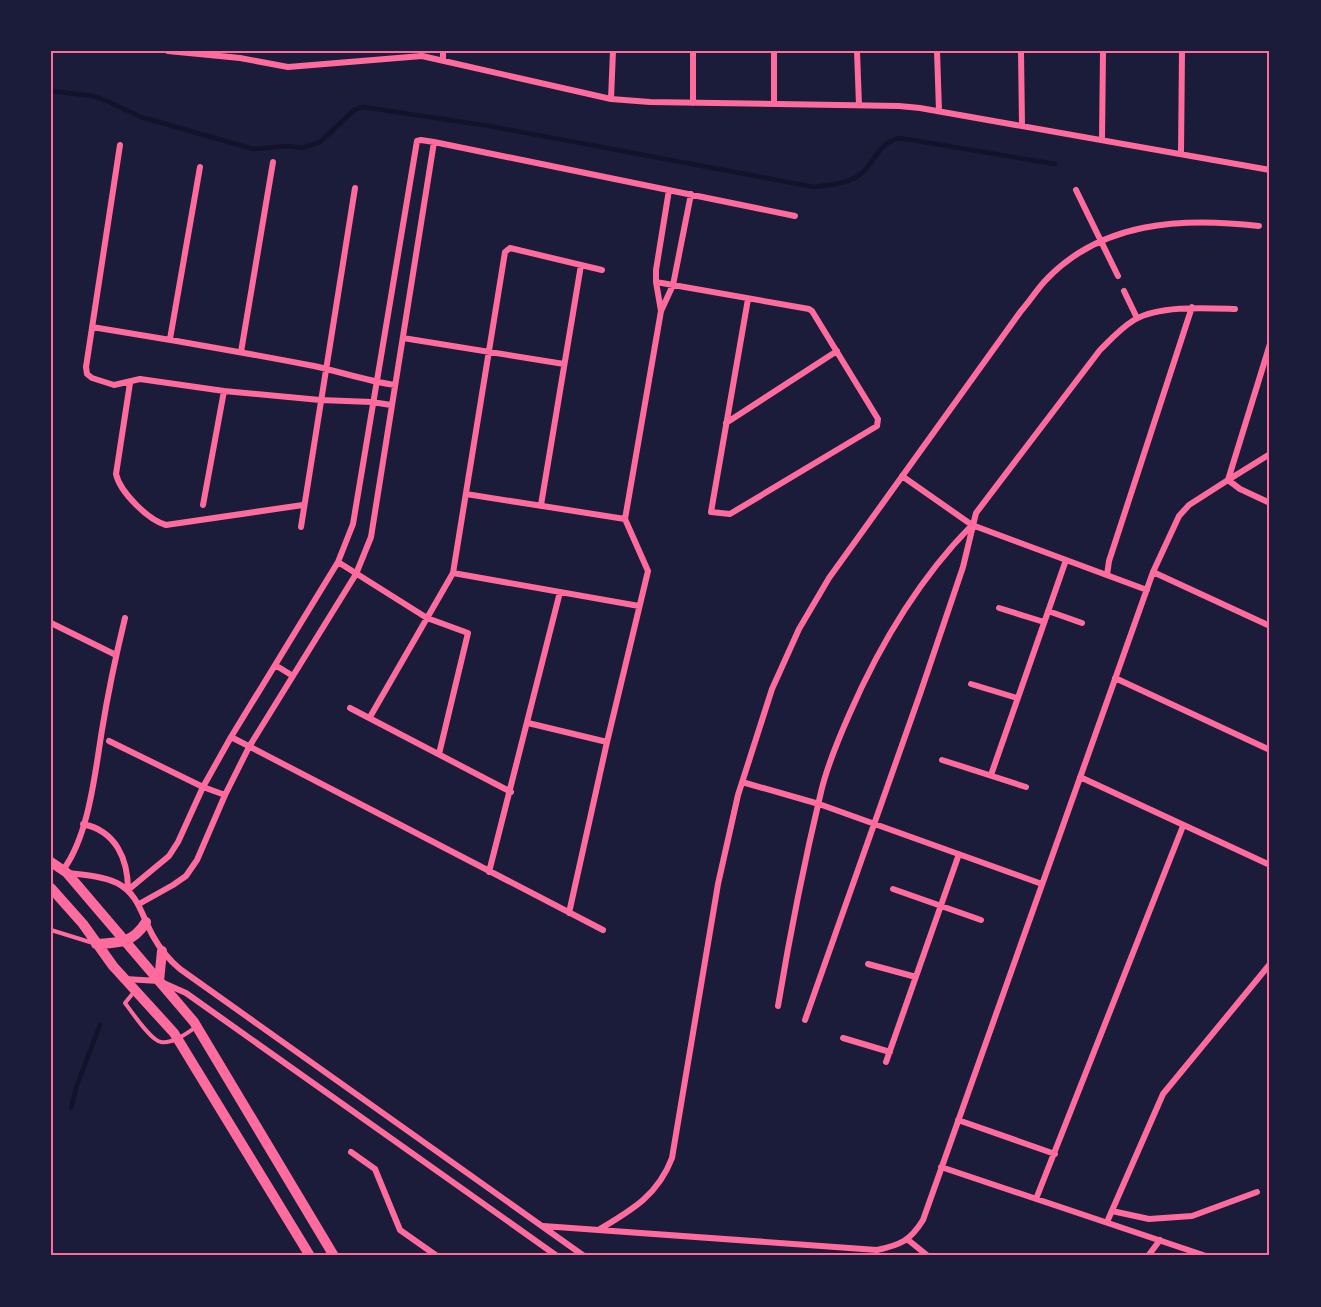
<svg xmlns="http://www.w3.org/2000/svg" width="1321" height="1307" viewBox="0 0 1321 1307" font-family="'Sofia Sans Condensed',sans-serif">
	<rect width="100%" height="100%" fill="#1b1b3a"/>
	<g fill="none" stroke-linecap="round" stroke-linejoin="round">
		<path stroke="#12122b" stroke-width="4.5" d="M51 91 93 96 107 101 141 117 253 149 288 146 302 148 320 142 354 110 363 107 489 126 814 187C830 185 850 184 863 172 876 159 880 142 900 138L1055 164
			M71 1108 77 1085 100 1025"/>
		<path stroke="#ff6b9d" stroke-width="4" d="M51 930 93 943
			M134 992 125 1003C132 1012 151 1041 161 1042 173 1044 187 1033 196 1027"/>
		<path stroke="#ff6b9d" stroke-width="6" d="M168 51 240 58 288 67 422 56 611 99 650 102 899 106 920 108 1270 170
			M693 51V103
			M857 51 859 105
			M937 51 939 111
			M1021 51 1022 126
			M443 60V51
			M611 99 613 51
			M774 104V51
			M1102 140 1103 51
			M120 145 86 367 87 374 92 378 114 385 140 379 224 391 320 400 372 402 391 405
			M1181 154 1182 51
			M1076 190 1118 276
			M656 282 809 309 812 311 878 419 877 426 730 514 711 512 748 299
			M1124 291 1137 318
			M661 311 656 282V270L669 190
			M92 327C167 339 241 352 314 366 341 372 367 381 395 385
			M403 338 564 364
			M170 339 200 167
			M241 352 273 162
			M130 383 116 474C120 492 148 520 166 525L303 505
			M726 423 837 351
			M1270 454 1228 480 1240 489 1270 503
			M902 476 972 525 1147 590
			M466 494 625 519
			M203 505 224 391
			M541 505 581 265
			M301 527 355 188
			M338 562 427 618 468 633 439 754
			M1153 572 1270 626
			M453 573 639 606
			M1107 575 1109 561 1192 307
			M999 608 1044 622
			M1048 611 1082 623
			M51 623 116 655
			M275 665 293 676
			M1115 678 1270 750
			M971 684 1017 698
			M350 708 511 792
			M370 717 453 573 505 252 510 248 602 270
			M528 723 607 742
			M231 737 603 930
			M109 741 203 787 225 795
			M942 760 1026 787
			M991 775 1066 560
			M1080 777 1270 865
			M742 782 819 804 1042 884
			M83 824C116 831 128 859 128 890
			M63 870C89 835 95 773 102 730 108 693 116 655 125 618
			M489 872 560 592
			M67 873C84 875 102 876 117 883 139 894 142 917 153 936 160 949 168 959 180 969L584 1256
			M893 889 981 920
			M128 890 169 856 178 842 203 787 231 737 338 562 353 524 417 141 421 140 434 142 795 216
			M139 904 173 885 186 876 197 860 225 795 249 747 356 574 371 537 434 142
			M569 913 607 742 648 571 625 519 661 311 673 285 691 194
			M868 964 916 977
			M125 979 159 981 186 993 557 1256
			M778 1006C790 934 804 863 821 792 827 766 838 740 849 715 879 646 918 580 971 526
			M805 1020 920 694 963 567 976 513 1100 350C1111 339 1121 328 1134 320 1159 305 1207 308 1235 309
			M843 1038 890 1052
			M886 1062 959 854
			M958 1120 1055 1154
			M351 1152 375 1169 400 1230 437 1256
			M941 1167 1206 1256
			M1036 1199 1183 826
			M1112 1211 1149 1219 1192 1216 1257 1192
			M1107 1222 1163 1094 1270 964
			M543 1226 877 1250C900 1245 910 1241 923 1220L1153 572 1179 516 1189 505 1228 480 1270 344
			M600 1229C632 1210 658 1195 672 1158L718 884 738 795 772 689 799 629 829 578 1021 311C1029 302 1036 291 1044 282 1100 221 1182 217 1259 226
			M907 1239 928 1256
			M1148 1256 1160 1240"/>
		<path stroke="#ff6b9d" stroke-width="10" d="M51 862 67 873 194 1022 334 1256
			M51 888 83 924 113 966 174 1033 310 1256
			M96 944C119 943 133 943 146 922
			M159 981 162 951"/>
	</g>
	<rect width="1321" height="1307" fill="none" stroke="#1b1b3a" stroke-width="105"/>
	<rect x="52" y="52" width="1216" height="1202" fill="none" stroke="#ff6b9d" stroke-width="2"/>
</svg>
